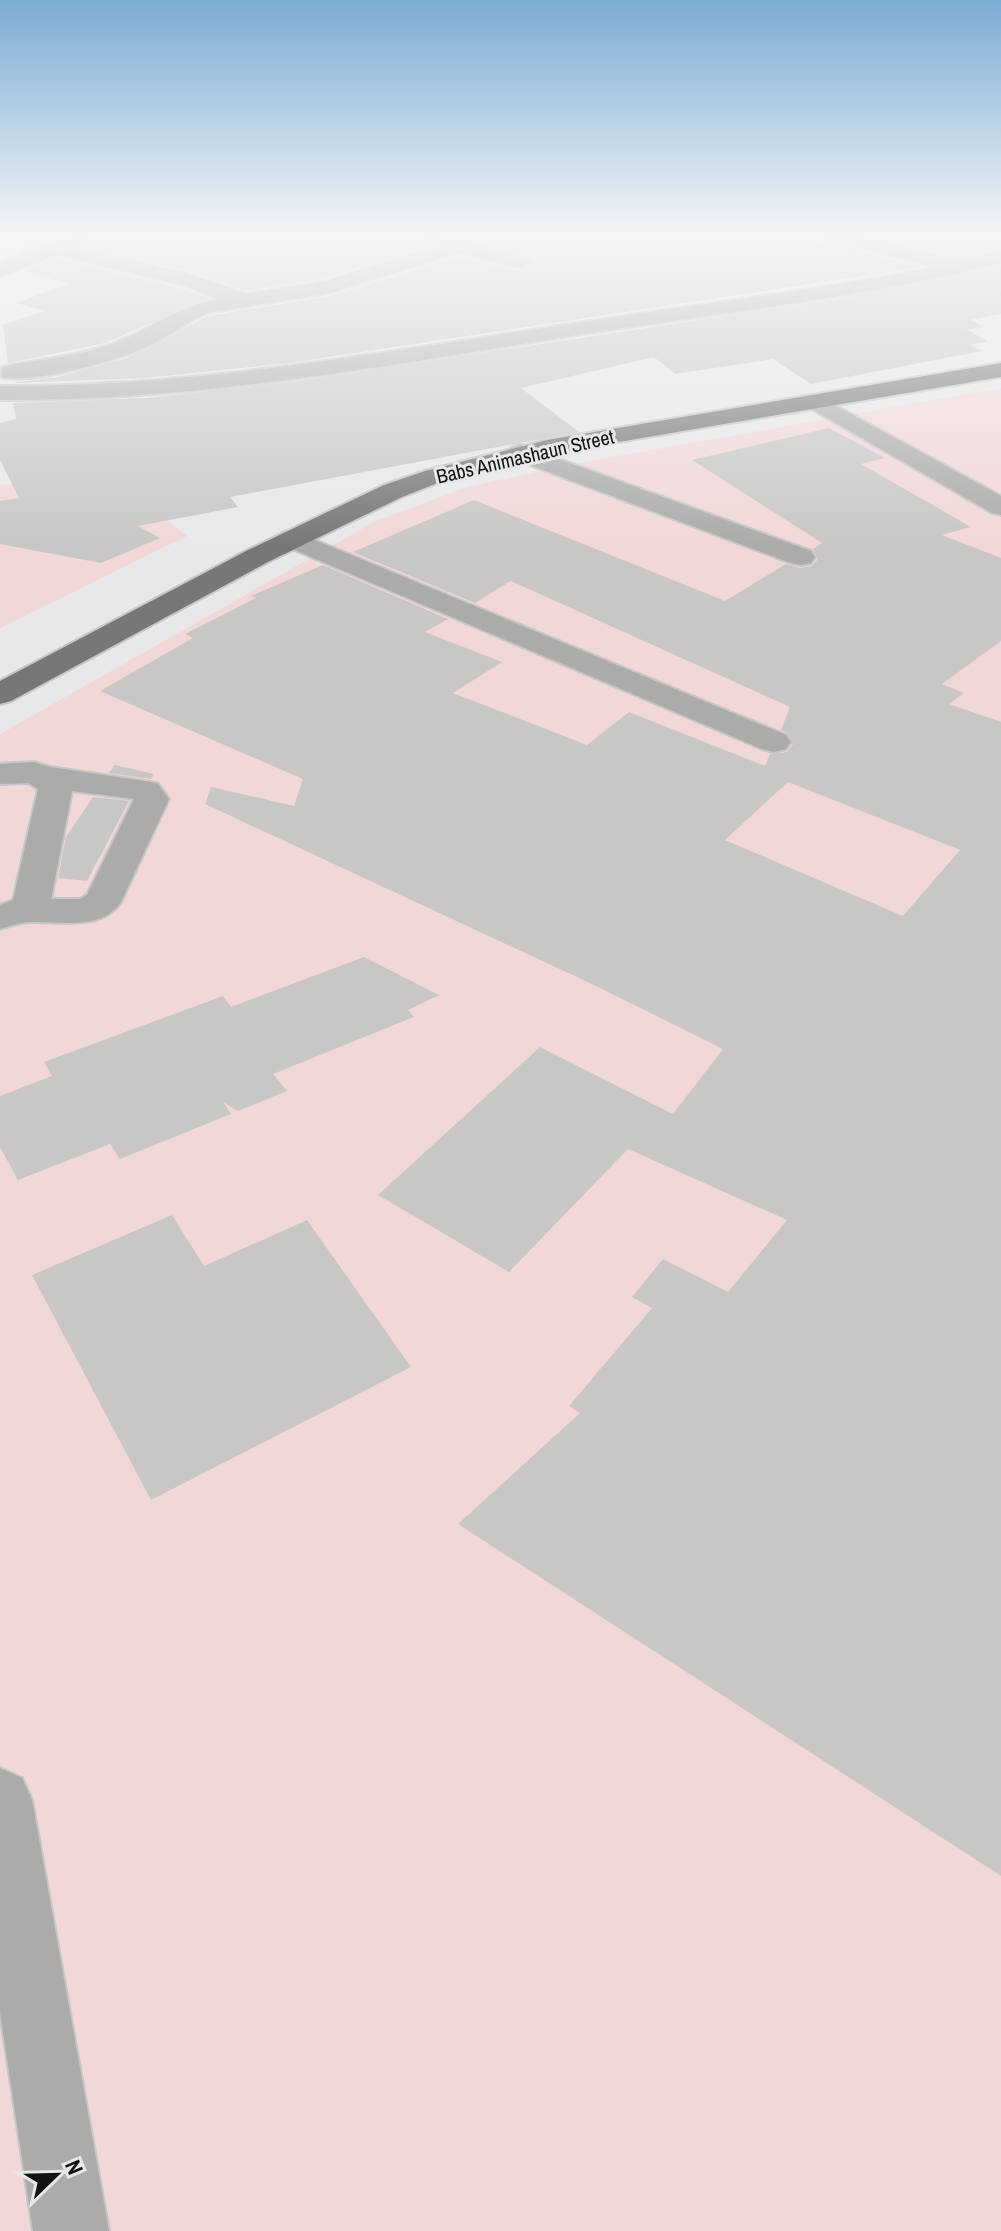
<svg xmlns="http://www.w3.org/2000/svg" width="1001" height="2231" viewBox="0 0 1001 2231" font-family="'Archivo Narrow',sans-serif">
	<rect width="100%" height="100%" fill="#e8e8ea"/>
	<path fill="#f2d7d8" d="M1001 388V2231H0V734L376 521 467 487 578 463Z
		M104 471 187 536 0 628V485Z"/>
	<path fill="#c8c7c6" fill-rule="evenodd" d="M25 234H70L23 252Z
		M94 234H423L417 239 424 248 325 278 246 291 196 273 85 247 96 240Z
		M443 234H814L818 241 922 267 289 363 145 378 11 383 58 377 127 358 208 316 329 296 458 256 520 271 534 263 529 255Z
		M865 234H1001V248L959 258Z
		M57 258 181 288 209 298 105 343 8 363 3 325 44 311 16 303 68 284 24 271Z
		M1001 266V314L970 320 984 327 967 330 988 341 970 345 982 351 811 384 773 359 675 374 654 357 521 388 579 432 230 497 238 507 138 526 160 538 101 563 0 544V501L19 498 0 460V423L16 419 13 403 146 398 290 382 843 298Z
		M829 428 885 458 861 464 971 527 942 535 1001 558V641L942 684 964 693 949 704 1001 722V1876L458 1524 580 1413 569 1406 652 1308 632 1297 663 1259 728 1292 787 1220 628 1149 509 1272 378 1195 540 1047 673 1114 723 1049 594 985 205 804 211 787 294 806 303 779 100 691 193 638 185 634 256 598 251 596 323 565 448 619 425 632 502 662 453 693 587 745 629 712 765 766 770 754 787 752 793 744 788 733 781 730 790 707 511 581 475 603 353 552 474 500 725 601 786 564 800 568 812 566 818 559 813 549 822 543 692 460ZM788 782 960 850 903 916 725 840Z
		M115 765 154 774 151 779 109 773Z
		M93 797 129 801 87 881 58 878 66 837Z
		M364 957 439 995 408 1010 414 1017 273 1074 287 1091 238 1111 223 1102 231 1114 120 1159 110 1144 18 1180 0 1147V1096L52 1076 44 1062 223 996 231 1007Z
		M172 1215 204 1266 307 1220 411 1367 151 1500 32 1275Z"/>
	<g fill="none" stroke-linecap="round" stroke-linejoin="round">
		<g stroke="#c6c6c8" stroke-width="4">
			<path id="minor" d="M80 234 91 235 93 239 77 248 195 276 246 294 326 281 436 247 422 244 420 240 429 234 528 258 531 262 521 268 458 253 329 293 207 313C189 321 175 332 158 341 130 358 33 385 2 377V367C36 359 71 358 106 346 146 333 177 306 220 299L182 285 57 255 0 276V263Z
				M817 234H852L959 261 1001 251V263C861 298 719 313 577 335 384 366 197 401 0 400V386C195 387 385 352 577 323 697 304 817 291 936 267L819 238Z
				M816 395 1001 496V515L992 513 808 407 804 402 808 397Z
				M520 445 811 551 815 557 811 563 801 565 791 563 511 458 507 453 511 448Z
				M293 531 786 735 791 742 786 749 774 752 762 749 283 545 279 539 283 533Z
				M34 762 50 767 151 782 158 784 169 799 121 902C101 931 62 921 31 922 21 922 10 926 0 929V905L13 900 38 789 28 783 0 784V764ZM72 791 134 799 87 895 80 899H51Z
				M0 1768 22 1778 32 1800 109 2231H33L0 2012Z"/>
		</g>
		<g stroke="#c6c6c8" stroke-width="4">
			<path id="major" d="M1001 363V377L548 454 443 481 402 497 268 562 11 701 0 704V681L248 550 384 485 425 471 547 440Z"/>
		</g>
		<use href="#minor" fill="#ababaa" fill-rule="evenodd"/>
		<use href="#major" fill="#787776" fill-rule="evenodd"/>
	</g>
	<linearGradient id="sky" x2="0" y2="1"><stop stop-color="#7bacd4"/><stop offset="0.43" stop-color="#f5f5f6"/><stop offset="1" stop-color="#f5f5f6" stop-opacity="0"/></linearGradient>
	<rect width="1001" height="547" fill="url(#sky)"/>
	<g text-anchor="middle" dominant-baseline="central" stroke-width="6" stroke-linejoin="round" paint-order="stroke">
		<g font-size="20" fill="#121213" stroke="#e8e8ea">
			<text transform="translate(525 456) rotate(-13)">Babs Animashaun Street</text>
		</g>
	</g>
	<g transform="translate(56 2175) rotate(67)" stroke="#e8e8ea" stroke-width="6" paint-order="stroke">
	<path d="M0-6L14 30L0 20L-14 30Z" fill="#121213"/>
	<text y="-12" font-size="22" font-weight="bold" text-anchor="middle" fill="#121213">N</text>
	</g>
</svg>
